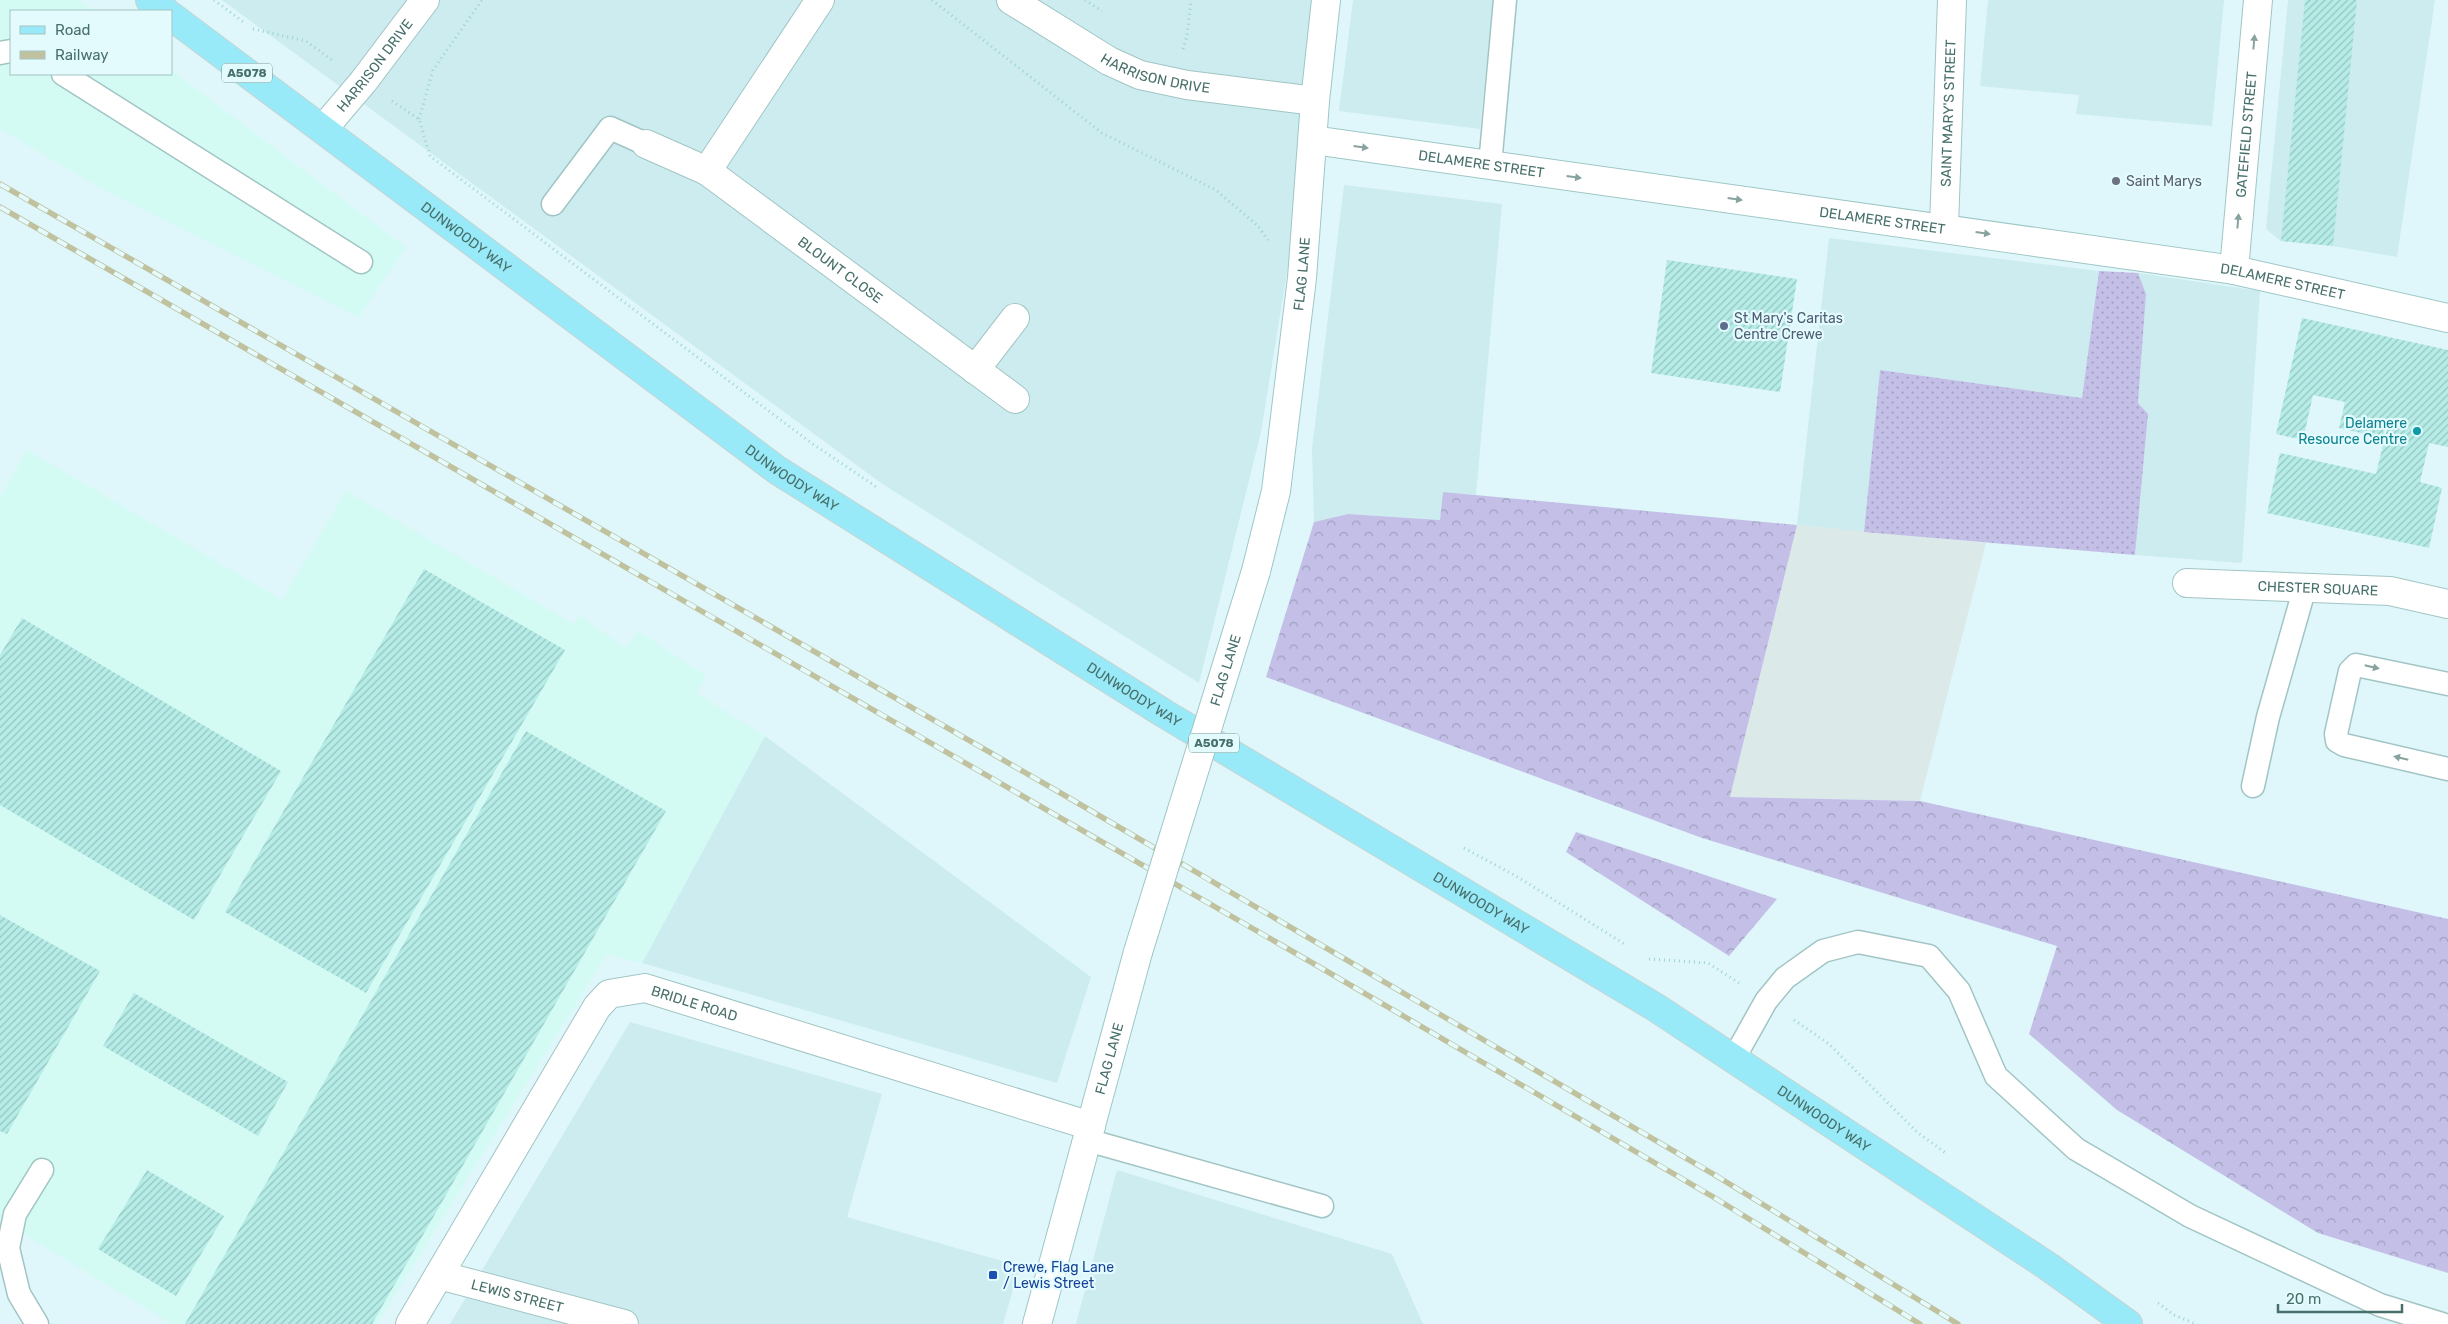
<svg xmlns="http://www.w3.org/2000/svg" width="2448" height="1324" viewBox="0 0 2448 1324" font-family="Rubik,sans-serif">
	<defs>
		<pattern id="grass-dots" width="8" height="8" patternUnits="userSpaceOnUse" patternTransform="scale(1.25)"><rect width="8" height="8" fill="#c3bfe7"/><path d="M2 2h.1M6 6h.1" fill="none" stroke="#a0a0bf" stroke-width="1.8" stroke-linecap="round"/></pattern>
		<pattern id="forest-crowns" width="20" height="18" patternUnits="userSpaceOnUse" patternTransform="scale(1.25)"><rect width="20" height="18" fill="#c3bfe7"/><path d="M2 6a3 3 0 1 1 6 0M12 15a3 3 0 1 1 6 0" fill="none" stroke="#a0a0bf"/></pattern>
		<pattern id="building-hatch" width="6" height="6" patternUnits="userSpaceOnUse" patternTransform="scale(1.25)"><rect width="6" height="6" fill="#b6ece7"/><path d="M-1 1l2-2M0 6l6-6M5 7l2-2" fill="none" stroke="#96c4bf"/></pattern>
	</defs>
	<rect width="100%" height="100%" fill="#dff7fb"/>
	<path fill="#ccecef" d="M222 0H1319L1315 101 1261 432 1199 683 881 483Z
		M1353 0H1493L1480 129 1339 111Z
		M1988 0H2224L2212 126 2076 114 2079 95 1980 86Z
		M2288 0H2435L2397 257 2333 246 2281 241 2266 229Z
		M1344 185 1502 204 1476 495 1443 492 1440 520 1348 514 1314 522 1312 449Z
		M1829 238 2099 271 2082 398 1880 370 1864 532 1797 525Z
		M2138 273 2260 291 2242 563 2135 555 2148 414 2138 403 2146 294Z
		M765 736 1091 977 1057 1083 642 963Z
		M630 1022 882 1094 847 1217 1020 1266 1003 1324H450Z
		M1117 1170 1392 1254 1423 1324H1076Z"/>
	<path fill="#d3fbf4" d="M0 0H80L95 11H11V74H171V70L406 247 359 317 104 190 0 129Z
		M27 450 282 600 346 491 574 624 580 616 626 648 638 631 706 676 696 693 765 736 642 963 607 954 377 1324H172L0 1220V497Z"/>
	<path fill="#dbe9e9" d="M1797 525 1986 543 1920 801 1730 797Z"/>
	<path fill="url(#grass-dots)" d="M2099 271 2138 273 2146 294 2138 403 2148 414 2135 555 1864 532 1880 370 2082 398Z"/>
	<path fill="url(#forest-crowns)" d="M1443 492 1797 525 1730 797 1920 801 2448 919V1273L2318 1233 2117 1110 2029 1034 2057 946 1702 838 1266 677 1314 522 1348 514 1440 520Z
		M1576 832 1777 899 1729 956 1566 852Z"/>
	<path fill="url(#building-hatch)" d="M2305 0H2357L2333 246 2281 241Z
		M1667 260 1797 279 1780 392 1651 373Z
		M2302 318 2448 350V447L2429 443 2420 482 2442 488 2429 548 2267 513 2280 453 2376 474 2389 420 2387 419 2383 438 2339 428 2345 402 2313 395 2303 440 2276 434Z
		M424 569 565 650 366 993 225 912Z
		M22 618 281 771 194 920 0 805V655Z
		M526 731 666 811 372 1324H185Z
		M0 915 100 971 7 1134 0 1131Z
		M134 993 288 1082 258 1136 103 1046Z
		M147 1170 224 1216 176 1296 98 1249Z"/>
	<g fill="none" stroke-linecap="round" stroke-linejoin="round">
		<g stroke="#a2c5c4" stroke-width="25">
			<path id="lane" d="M0 53 11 51
				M63 74 361 262
				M1490 165 1505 0
				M553 204 610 128 646 144
				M2448 684 2356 665 2350 671 2336 734 2337 741 2344 745 2448 769
				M2253 786 2268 717 2305 587
				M1733 1060 1766 1001 1785 978 1823 951 1858 942 1929 956 1959 991 1996 1076 2076 1149 2190 1216 2380 1305 2442 1324
				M1087 1140 1322 1206
				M37 1324 19 1294 8 1248 15 1214 42 1170"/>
		</g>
		<g stroke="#a2c5c4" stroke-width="30">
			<g id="street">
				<path id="s1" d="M820 0 707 171 1015 399"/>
				<path id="s2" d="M1011 0 1109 61 1140 75 1187 85 1315 101"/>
				<path id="s3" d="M323 129 363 82 425 0"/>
				<path d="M646 144 707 171"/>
				<path id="s4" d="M1944 227 1952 0"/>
				<path id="s5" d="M2234 270 2258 0"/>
				<path d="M975 370 1015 318"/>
				<path id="s6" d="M2187 583 2390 591 2448 604"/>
				<path id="s7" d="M439 1275 624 1324"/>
				<path id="s8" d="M410 1324 597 1007 609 994 645 988 1091 1126"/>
			</g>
		</g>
		<g stroke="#9ec7c5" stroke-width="30">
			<g id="secondary">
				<path id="s9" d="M1313 140 2234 270 2448 318"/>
				<path id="s10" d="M1256 571 1276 491 1302 278 1315 101 1326 0"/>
				<path id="s11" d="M1037 1324 1138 952"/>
			</g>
		</g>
		<g stroke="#c8d4d3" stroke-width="30">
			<g id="primary">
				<path d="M150 0 165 11"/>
				<path id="s12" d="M171 16 777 470 1165 714 1655 1007 2049 1267 2128 1324"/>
			</g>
		</g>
		<path stroke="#9cd3ce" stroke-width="3" stroke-dasharray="1 4" stroke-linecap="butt" d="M214 0 246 24
			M932 0 1102 133 1216 190 1258 226 1268 240
			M1085 0 1102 11
			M253 29 306 41 333 61
			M1183 49 1187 36 1191 0
			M392 101 419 119 430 156 810 442 878 488
			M419 119 433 70 482 0
			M1464 848 1516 876 1626 945
			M1649 959 1708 963 1739 983
			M1794 1020 1829 1044 1917 1132 1947 1154
			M2158 1303 2174 1315 2196 1324"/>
		<use href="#lane" stroke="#fff" stroke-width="22"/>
		<use href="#street" stroke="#fff" stroke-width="28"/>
		<use href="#secondary" stroke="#fff" stroke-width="28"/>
		<use href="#primary" stroke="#99eaf8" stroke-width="28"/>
		<g stroke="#c0c29f" stroke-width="5.5">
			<path id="rail" d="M0 184 1052 788 1715 1175 1958 1324
				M0 207 1316 965 1710 1195 1920 1324"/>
		</g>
		<use href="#rail" stroke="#e4fbfe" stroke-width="4" stroke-dasharray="11" stroke-linecap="butt"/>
		<g stroke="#9ec7c5" stroke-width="30" stroke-linecap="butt">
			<g id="secondary-bridge">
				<path id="s13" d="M1138 952 1256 571"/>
			</g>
		</g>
		<use href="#secondary-bridge" stroke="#fff" stroke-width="28"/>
	</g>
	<defs><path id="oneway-solid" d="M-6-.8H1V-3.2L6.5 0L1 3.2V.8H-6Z" transform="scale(1.25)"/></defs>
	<g fill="#88a29f">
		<use href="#oneway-solid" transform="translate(2254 42) rotate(-85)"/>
		<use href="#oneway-solid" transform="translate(1361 147) rotate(8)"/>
		<use href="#oneway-solid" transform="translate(1574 177) rotate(8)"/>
		<use href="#oneway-solid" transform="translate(1735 199) rotate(8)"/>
		<use href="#oneway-solid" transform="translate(2238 221) rotate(-85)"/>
		<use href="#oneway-solid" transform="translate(1983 233) rotate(8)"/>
		<use href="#oneway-solid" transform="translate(2372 667) rotate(13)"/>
		<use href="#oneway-solid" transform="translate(2401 758) rotate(-167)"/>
	</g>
	<circle fill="#6b7280" stroke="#e4fbfe" stroke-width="2" cx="2116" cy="181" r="5"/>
	<circle fill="#5c6f8a" stroke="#e4fbfe" stroke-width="2" cx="1724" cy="326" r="5"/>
	<circle fill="#0f9aa8" stroke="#e4fbfe" stroke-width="2" cx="2417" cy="431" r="5"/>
	<rect fill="#1a4fb4" stroke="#e4fbfe" stroke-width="2" x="988" y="1270" width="10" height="10" rx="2.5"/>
	<g text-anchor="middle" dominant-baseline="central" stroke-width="4.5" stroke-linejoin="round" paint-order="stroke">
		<g fill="#e4fbfe" stroke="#779a97" stroke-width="1">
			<rect x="222" y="63.5" width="50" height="19" rx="4"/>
			<rect x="1189" y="733.5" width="50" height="19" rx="4"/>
		</g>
		<g font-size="12" font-weight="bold" fill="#48706b">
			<text x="247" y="73">A5078</text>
			<text x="1214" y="743">A5078</text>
		</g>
		<g font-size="14" fill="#48706b" stroke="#e4fbfe">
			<text stroke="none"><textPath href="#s3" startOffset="82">HARRISON DRIVE</textPath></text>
			<text stroke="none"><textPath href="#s2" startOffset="164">HARRISON DRIVE</textPath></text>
			<text stroke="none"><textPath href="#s4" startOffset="114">SAINT MARY'S STREET</textPath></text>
			<text stroke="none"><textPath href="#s5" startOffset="136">GATEFIELD STREET</textPath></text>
			<text stroke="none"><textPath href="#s9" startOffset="170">DELAMERE STREET</textPath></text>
			<text stroke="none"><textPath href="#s9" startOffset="575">DELAMERE STREET</textPath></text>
			<text stroke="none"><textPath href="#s12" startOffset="369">DUNWOODY WAY</textPath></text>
			<text stroke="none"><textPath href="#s1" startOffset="371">BLOUNT CLOSE</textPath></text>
			<text stroke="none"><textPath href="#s10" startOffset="301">FLAG LANE</textPath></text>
			<text stroke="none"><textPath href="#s9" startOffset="980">DELAMERE STREET</textPath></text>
			<text stroke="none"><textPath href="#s12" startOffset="774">DUNWOODY WAY</textPath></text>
			<text stroke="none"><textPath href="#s6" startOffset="131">CHESTER SQUARE</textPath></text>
			<text stroke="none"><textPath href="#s13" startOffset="295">FLAG LANE</textPath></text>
			<text stroke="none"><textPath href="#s12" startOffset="1179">DUNWOODY WAY</textPath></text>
			<text stroke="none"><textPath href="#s12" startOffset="1584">DUNWOODY WAY</textPath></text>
			<text stroke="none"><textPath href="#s8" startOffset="474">BRIDLE ROAD</textPath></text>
			<text stroke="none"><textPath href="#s11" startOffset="275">FLAG LANE</textPath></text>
			<text stroke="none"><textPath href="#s12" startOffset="1989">DUNWOODY WAY</textPath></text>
			<text stroke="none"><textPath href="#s7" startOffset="81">LEWIS STREET</textPath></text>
		</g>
		<g font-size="14" fill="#5b616d" stroke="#e4fbfe" text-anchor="start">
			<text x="2126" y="181">Saint Marys</text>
		</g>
		<g font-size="14" fill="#4e5e75" stroke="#e4fbfe" text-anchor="start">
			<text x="1734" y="318">St Mary's Caritas<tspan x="1734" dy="16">Centre Crewe</tspan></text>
		</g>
		<g font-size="14" fill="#0d838f" stroke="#e4fbfe" text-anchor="end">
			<text x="2407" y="423">Delamere<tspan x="2407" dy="16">Resource Centre</tspan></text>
		</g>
		<g font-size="14" fill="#164399" stroke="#e4fbfe" text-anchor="start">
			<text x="1003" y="1267">Crewe, Flag Lane<tspan x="1003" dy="16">/ Lewis Street</tspan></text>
		</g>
	</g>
	<rect x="10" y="10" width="162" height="65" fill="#e4fbfe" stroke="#a6c3c3"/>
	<rect x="20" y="26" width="25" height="8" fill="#99eaf8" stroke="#a6c3c3"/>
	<text x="55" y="35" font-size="15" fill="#48706b">Road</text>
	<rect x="20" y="51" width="25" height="8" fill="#c0c29f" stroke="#a6c3c3"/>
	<text x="55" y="60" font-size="15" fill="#48706b">Railway</text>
	<path d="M2278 1304v8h124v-8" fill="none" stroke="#48706b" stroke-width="2.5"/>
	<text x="2286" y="1304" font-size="15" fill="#48706b" stroke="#e4fbfe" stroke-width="4" paint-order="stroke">20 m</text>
</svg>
